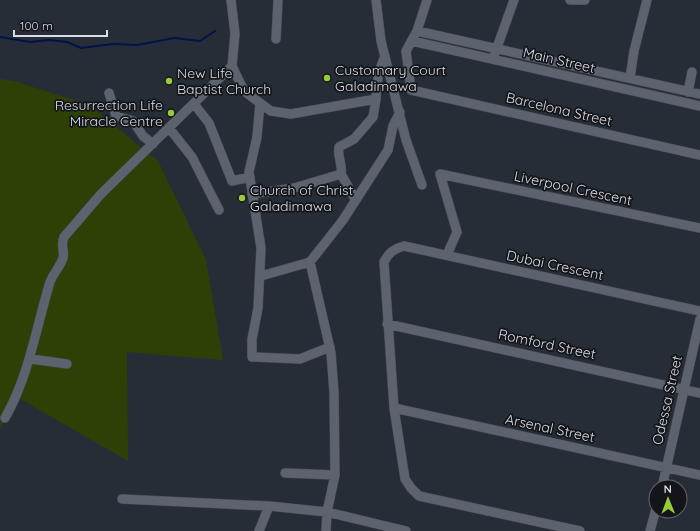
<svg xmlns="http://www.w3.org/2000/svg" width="700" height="531" viewBox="0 0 700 531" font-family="Quicksand,sans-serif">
	<rect width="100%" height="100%" fill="#272d37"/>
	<path fill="#2d4107" d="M0 79 14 81 89 105 158 161 206 260 223 360 127 352 128 461 17 397 0 428Z"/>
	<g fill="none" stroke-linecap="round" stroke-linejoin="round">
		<path stroke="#001447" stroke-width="2" d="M0 37 30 42 49 40 67 42 81 48 113 44 137 45 174 38 200 41 215 31"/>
		<g stroke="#454951" stroke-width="10">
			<path id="minor" d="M231 0 235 34 232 66 244 91 260 103 257 137 249 172 261 248 258 308 252 339V357L300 359 330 347
				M376 0 381 41 406 140 422 185
				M427 0 417 31 406 51 411 90 700 155
				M570 0H585
				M417 31 700 94
				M276 39 278 0
				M412 41 700 106
				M495 53 514 0
				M630 78 634 51 647 0
				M688 92 692 72
				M109 93 116 116 133 121 143 136 153 144
				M260 103 271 111 291 114 376 99C376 83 378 71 385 56
				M194 104 209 123 232 181 250 177
				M169 128 192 157 219 210
				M341 174C343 165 337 157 339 147L354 139 373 117 376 99
				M252 194 294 188 341 174 355 199
				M447 255 457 232 440 174 700 228
				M310 262 331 353 334 393 335 475 327 512 326 531
				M261 276 310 262 343 220 388 150 393 126 400 112
				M387 324 700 393
				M31 359 67 364
				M394 408 700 475
				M5 418C29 376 36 328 50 282 53 274 60 267 63 258 65 251 60 245 64 237L101 194 232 66
				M285 473 335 475
				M662 487 700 319
				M122 499 269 506 327 512 406 531
				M259 531 269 506
				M580 531 419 496 411 488 405 479 394 408 384 262C389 252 394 249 404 246L700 311
				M650 531 656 509"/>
		</g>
		<use href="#minor" stroke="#5c626e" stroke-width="9"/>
	</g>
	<g fill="#96cc3a" stroke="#13151a" stroke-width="1.5">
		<circle cx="327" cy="78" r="4"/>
		<circle cx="169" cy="81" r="4"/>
		<circle cx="171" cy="113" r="4"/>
		<circle cx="242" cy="198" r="4"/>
	</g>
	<g text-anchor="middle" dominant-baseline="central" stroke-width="3.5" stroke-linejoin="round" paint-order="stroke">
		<g font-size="14" fill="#dadde4" stroke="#13151a">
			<text transform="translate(559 60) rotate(13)">Main Street</text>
			<text transform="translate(559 109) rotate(13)">Barcelona Street</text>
			<text transform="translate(573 188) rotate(12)">Liverpool Crescent</text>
			<text transform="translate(555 265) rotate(12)">Dubai Crescent</text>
			<text transform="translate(547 344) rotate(12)">Romford Street</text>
			<text transform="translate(667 400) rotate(-77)">Odessa Street</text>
			<text transform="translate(550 428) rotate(12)">Arsenal Street</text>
		</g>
		<g font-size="14" fill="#dadde4" stroke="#13151a" text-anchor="start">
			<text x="335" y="70">Customary Court<tspan x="335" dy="16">Galadimawa</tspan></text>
			<text x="177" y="73">New Life<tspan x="177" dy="16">Baptist Church</tspan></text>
			<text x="163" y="105" text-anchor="end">Resurrection Life<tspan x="163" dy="16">Miracle Centre</tspan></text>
			<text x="250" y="190">Church of Christ<tspan x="250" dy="16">Galadimawa</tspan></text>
		</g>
	</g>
	<g transform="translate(668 499) rotate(359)"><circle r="19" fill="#13151a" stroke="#63656b"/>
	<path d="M0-3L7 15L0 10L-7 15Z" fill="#96cc3a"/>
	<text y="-6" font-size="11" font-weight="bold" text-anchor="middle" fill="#dadde4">N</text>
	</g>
	<path d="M14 30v6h93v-6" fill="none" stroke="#dadde4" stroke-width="2"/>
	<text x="20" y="30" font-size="12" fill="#dadde4" stroke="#13151a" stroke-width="3" paint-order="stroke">100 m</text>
</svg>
